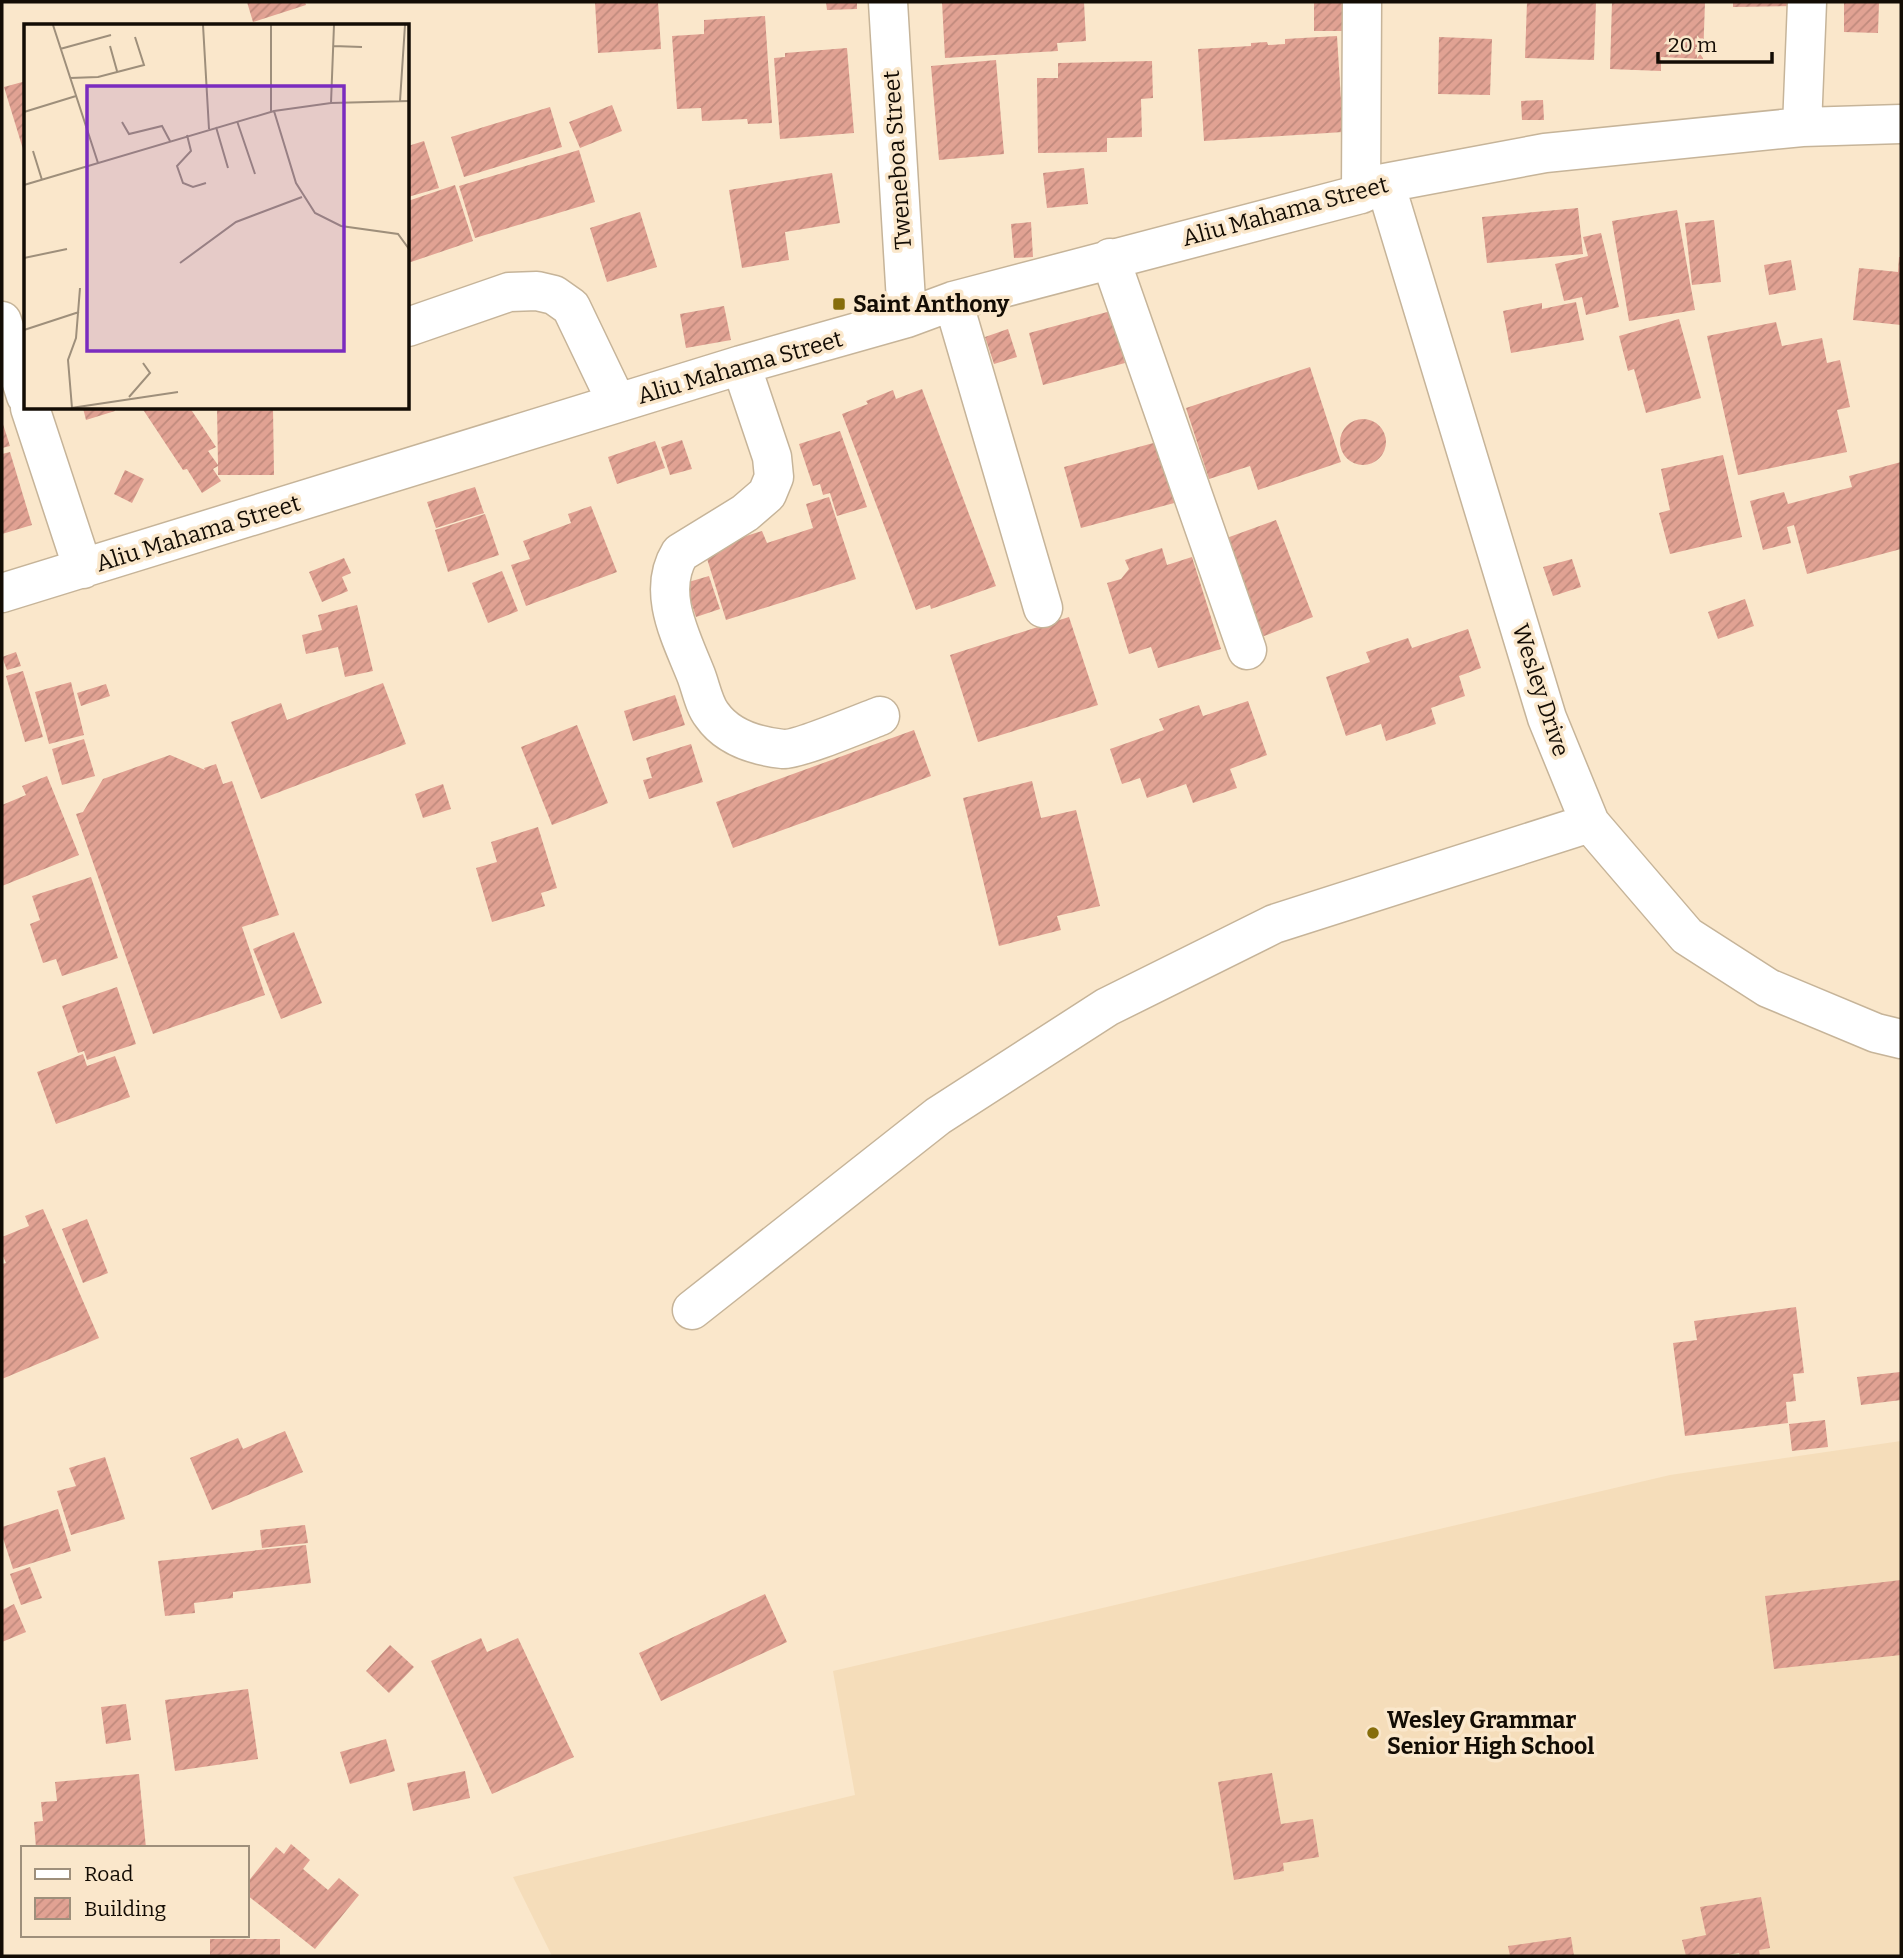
<svg xmlns="http://www.w3.org/2000/svg" width="1903" height="1958" viewBox="0 0 1903 1958" font-family="Bitter,serif">
	<defs>
		<pattern id="building-hatch" width="6" height="6" patternUnits="userSpaceOnUse" patternTransform="scale(1.75)"><rect width="6" height="6" fill="#e1a293"/><path d="M-1 1l2-2M0 6l6-6M5 7l2-2" fill="none" stroke="#c08a7d"/></pattern>
	</defs>
	<rect width="100%" height="100%" fill="#fae7cb"/>
	<path fill="#f5ddba" d="M1901 1441V1956H552L513 1877 855 1795 833 1671 1670 1475Z"/>
	<path fill="url(#building-hatch)" d="M247 2H305L306 5 253 22Z
		M595 2H658L661 49 598 53Z
		M826 2H857V9L827 10Z
		M942 2H1084L1086 41 1057 43 1058 51 945 58Z
		M1314 2H1348V31H1314Z
		M1527 2H1596L1594 60 1525 58Z
		M1612 2H1705L1703 59 1661 57V71L1610 69Z
		M1733 2H1803V6L1733 7Z
		M1844 2H1879L1878 33 1844 32Z
		M765 16 772 123 748 124 747 119 702 121 701 108 677 109 672 36 704 34V20Z
		M1337 36 1343 132 1204 141 1198 49 1251 46V43L1267 42 1268 45 1285 44V39Z
		M1439 37 1492 39 1490 95 1438 94Z
		M847 48 854 133 780 139 774 58 785 57V53Z
		M996 60 1004 154 939 160 931 66Z
		M1152 61 1153 98 1141 99 1142 137 1107 138V152L1038 153 1037 78H1058V63Z
		M26 81V159L4 87Z
		M1543 100 1544 120H1522L1521 101Z
		M612 105 622 131 580 148 569 122Z
		M550 107 562 147 464 177 451 137Z
		M424 141 439 188 408 197V146Z
		M579 150 595 202 475 238 459 186Z
		M1084 168 1088 204 1047 208 1043 173Z
		M832 173 840 223 785 232 789 260 742 268 729 190Z
		M455 185 473 241 408 263V201Z
		M1578 208 1583 254 1487 263 1482 217Z
		M1677 210 1695 310 1629 321 1612 221Z
		M640 212 657 267 607 282 590 228Z
		M1714 220 1721 282 1692 285 1685 223Z
		M1031 222 1033 257 1014 258 1011 224Z
		M1601 233 1619 307 1586 315 1582 297 1564 301 1555 264 1588 256 1583 237Z
		M1899 257H1901V325L1853 320 1859 268 1898 272Z
		M1791 260 1796 290 1769 295 1764 265Z
		M1576 302 1584 340 1511 353 1503 311 1542 303V309Z
		M724 306 731 340 686 348 680 314Z
		M1111 311 1125 363 1043 385 1029 333Z
		M1679 319 1701 398 1646 413 1634 369 1628 371 1619 336Z
		M1776 322 1782 346 1822 338 1827 363 1840 360 1850 407 1837 410 1847 452 1738 475 1707 336Z
		M1008 329 1017 357 994 364 985 337Z
		M1310 367 1341 462 1258 490 1250 466 1209 479 1186 408Z
		M922 389 996 586 931 609 930 605 916 610 842 414 868 404 866 401 893 390 896 399Z
		M83 408H114L115 411 86 420Z
		M142 408H190L216 447 208 451 218 465 217 408H273L274 475H218V466L213 469 221 481 202 493 187 469 183 470Z
		M1340 442a23 23 0 1 1 46 0a23 23 0 1 1-46 0Z
		M2 421 10 446 2 448Z
		M840 431 867 507 837 516 830 493 823 495 820 484 813 486 799 444Z
		M682 440 692 469 670 475 661 447Z
		M655 441 665 468 617 484 608 457Z
		M1161 441 1178 502 1081 528 1064 467Z
		M10 452 32 525 2 534V454Z
		M1723 455 1742 537 1670 554 1659 513 1670 510 1661 469Z
		M1901 462V549L1807 574 1794 525 1787 527 1791 543 1763 550 1750 501 1784 492 1788 504 1852 487 1849 476Z
		M125 470 144 479 132 503 114 494Z
		M475 487 484 513 436 528 427 502Z
		M829 497 856 579 726 620 704 549 762 531 767 543 813 528 806 504Z
		M591 506 617 572 526 606 511 565 530 559 523 541 571 523 568 514Z
		M485 514 499 555 448 572 435 530Z
		M1276 520 1313 617 1259 638 1221 540Z
		M1162 548 1167 565 1192 557 1221 649 1158 668 1151 647 1129 654 1107 583 1121 579 1129 569 1125 560Z
		M344 558 351 573 342 577 348 591 322 602 309 572Z
		M1572 559 1581 587 1553 596 1543 567Z
		M502 571 518 611 488 623 472 583Z
		M709 576 720 609 696 617 685 583Z
		M1745 599 1754 626 1718 639 1708 612Z
		M357 605 373 671 345 677 338 647 306 654 302 635 322 630 318 615Z
		M1069 617 1098 705 978 742 950 655Z
		M1468 629 1481 668 1459 676 1465 696 1431 708 1436 724 1386 741 1381 724 1346 736 1326 677 1370 662 1366 652 1408 638 1412 648Z
		M16 652 21 666 7 670 2 657Z
		M23 671 43 737 25 742 6 676Z
		M71 682 84 735 49 744 35 692Z
		M383 683 406 744 261 799 231 722 281 703 287 720Z
		M106 684 110 696 81 706 77 693Z
		M675 695 685 725 633 741 624 711Z
		M1248 701 1267 755 1230 769 1237 788 1193 803 1186 784 1147 798 1140 778 1122 784 1110 749 1164 730 1159 719 1199 705 1203 716Z
		M577 725 608 803 552 825 521 747Z
		M914 730 931 776 733 848 716 802Z
		M84 739 95 776 62 785 52 749Z
		M691 744 703 782 649 799 643 780 652 778 646 758Z
		M170 755 205 770 204 768 216 764 223 784 232 781 279 915 242 927 265 995 153 1034 76 814 83 812 103 779Z
		M47 776 79 855 2 886V805L26 795 22 786Z
		M1032 781 1041 818 1076 810 1100 906 1057 916 1061 930 999 946 963 798Z
		M443 784 451 809 423 818 415 794Z
		M538 827 557 888 541 893 545 906 492 922 476 868 497 862 491 842Z
		M91 877 118 958 62 976 56 959 43 963 30 924 40 920 32 896Z
		M294 932 322 1003 281 1019 253 949Z
		M117 987 136 1044 87 1060 84 1051 78 1053 62 1006Z
		M83 1054 87 1066 115 1056 130 1097 56 1124 37 1072Z
		M43 1209 99 1338 2 1379V1264L6 1263 2 1254V1237L29 1226 25 1216Z
		M87 1219 108 1273 83 1283 62 1229Z
		M1796 1307 1804 1373 1793 1374 1796 1401 1786 1402 1788 1423 1685 1436 1673 1343 1697 1340 1694 1321Z
		M1900 1372 1901 1400 1861 1405 1857 1377Z
		M1825 1420 1828 1447 1792 1451 1789 1424Z
		M285 1431 303 1472 212 1510 190 1458 238 1438 243 1449Z
		M105 1457 125 1519 71 1535 57 1491 76 1486 69 1468Z
		M58 1509 71 1551 13 1569 2 1535V1527Z
		M305 1525 308 1543 262 1548 260 1530Z
		M306 1545 311 1583 233 1592V1598L194 1603 195 1613 165 1616 158 1561Z
		M30 1567 42 1598 21 1605 10 1574Z
		M1901 1580V1655L1774 1669 1765 1596Z
		M765 1594 787 1642 661 1701 639 1653Z
		M14 1604 26 1632 2 1642V1610Z
		M481 1638 487 1652 518 1638 574 1757 492 1794 431 1661Z
		M390 1645 414 1667 389 1693 366 1671Z
		M248 1689 258 1759 175 1771 165 1700Z
		M126 1704 131 1740 106 1744 101 1707Z
		M386 1739 395 1771 350 1784 340 1752Z
		M465 1771 470 1798 413 1811 407 1783Z
		M1272 1773 1281 1824 1313 1819 1319 1857 1283 1863 1284 1871 1234 1880 1218 1782Z
		M139 1774 146 1848H36L34 1822 43 1821 41 1802 57 1801 55 1782Z
		M291 1844 310 1860 303 1869 328 1890 339 1878 359 1895 315 1949 247 1895V1883L276 1847 284 1854Z
		M1761 1897 1770 1948 1759 1950 1760 1956H1740L1739 1953 1723 1956H1686L1682 1940 1706 1935 1700 1907Z
		M1571 1937 1574 1956H1510L1508 1946Z
		M210 1939H280V1956H210Z"/>
	<g fill="none" stroke-linecap="round" stroke-linejoin="round">
		<g stroke="#c6b499" stroke-width="41">
			<path id="minor" d="M888 2 907 318
				M1802 127 1807 2
				M1385 183 1547 718 1590 823 1687 936 1768 988 1876 1033 1901 1039
				M1361 194 1362 2
				M1110 258 1247 650
				M953 301 1043 608
				M2 321 26 396
				M408 327 509 292 537 291 554 295 571 307 617 403
				M741 365 772 457 774 477 767 494 745 513 680 553C656 592 681 637 696 675 701 688 704 705 712 715 728 738 756 746 783 749 797 750 862 723 880 716
				M30 408 83 569
				M2 593 741 365 907 318 953 301 1361 194 1385 183 1545 153 1802 127 1901 124
				M692 1310 938 1116 1107 1007 1274 924 1590 823"/>
		</g>
		<use href="#minor" stroke="#fff" stroke-width="38"/>
	</g>
	<g fill="#866d0b" stroke="#fae7cb" stroke-width="2.5">
		<rect x="832" y="297" width="14" height="14" rx="3.5"/>
		<circle cx="1373" cy="1733" r="7"/>
	</g>
	<g text-anchor="middle" dominant-baseline="central" stroke-width="7" stroke-linejoin="round" paint-order="stroke">
		<g font-size="23" fill="#130c04" stroke="#fae7cb">
			<text transform="translate(897 160) rotate(-94)">Tweneboa Street</text>
			<text transform="translate(1285 211) rotate(-15)">Aliu Mahama Street</text>
			<text transform="translate(740 367) rotate(-16)">Aliu Mahama Street</text>
			<text transform="translate(198 533) rotate(-17)">Aliu Mahama Street</text>
			<text transform="translate(1541 690) rotate(72)">Wesley Drive</text>
		</g>
		<g font-size="23" font-weight="bold" fill="#130c04" stroke="#fae7cb" text-anchor="start">
			<text x="853" y="304">Saint Anthony</text>
			<text x="1387" y="1720">Wesley Grammar<tspan x="1387" dy="26">Senior High School</tspan></text>
		</g>
	</g>
	<g transform="translate(24 24)">
		<rect width="385" height="385" fill="#fae7cb"/>
		<path fill="none" stroke="#9e8f7b" stroke-width="2" d="M29 1 74 139M179 1 185 105M86 22 93 47M309 22 338 23M36 25 87 11M46 54 74 53 120 41 111 13M376 77 381 1M307 79 310 1M250 87 272 159 291 189 317 202 374 210 385 225M0 88 52 72M247 88V1M213 97 231 150M98 98 105 110 138 102 146 117M192 103 204 144M163 111 167 127 153 142 159 159 169 163 182 159M9 127 18 156M0 161 250 87 307 79 385 77M0 234 43 225M156 239 212 198 278 173M0 306 55 288M105 373 126 349 119 339M47 384 154 368M48 384 44 336 52 314 56 264"/>
		<path fill="#7b2cbf" fill-opacity="0.15" stroke="#7b2cbf" stroke-width="3.5" d="M63 62H320V327H63Z"/>
		<rect width="385" height="385" fill="none" stroke="#130c04" stroke-width="3.5"/>
	</g>
	<rect width="1903" height="1958" fill="none" stroke="#130c04" stroke-width="7"/>
	<rect x="21" y="1846" width="228" height="91" fill="#fae7cb" stroke="#9e8f7b" stroke-width="2"/>
	<rect x="35" y="1869" width="35" height="10" fill="#ffffff" stroke="#9e8f7b" stroke-width="2"/>
	<text x="84" y="1881" font-size="21" fill="#130c04">Road</text>
	<rect x="35" y="1898" width="35" height="21" fill="url(#building-hatch)" stroke="#9e8f7b" stroke-width="2"/>
	<text x="84" y="1916" font-size="21" fill="#130c04">Building</text>
	<path d="M1658 52v10h114v-10" fill="none" stroke="#130c04" stroke-width="3.5"/>
	<text x="1668" y="52" font-size="21" fill="#130c04" stroke="#fae7cb" stroke-width="5" paint-order="stroke">20 m</text>
</svg>
